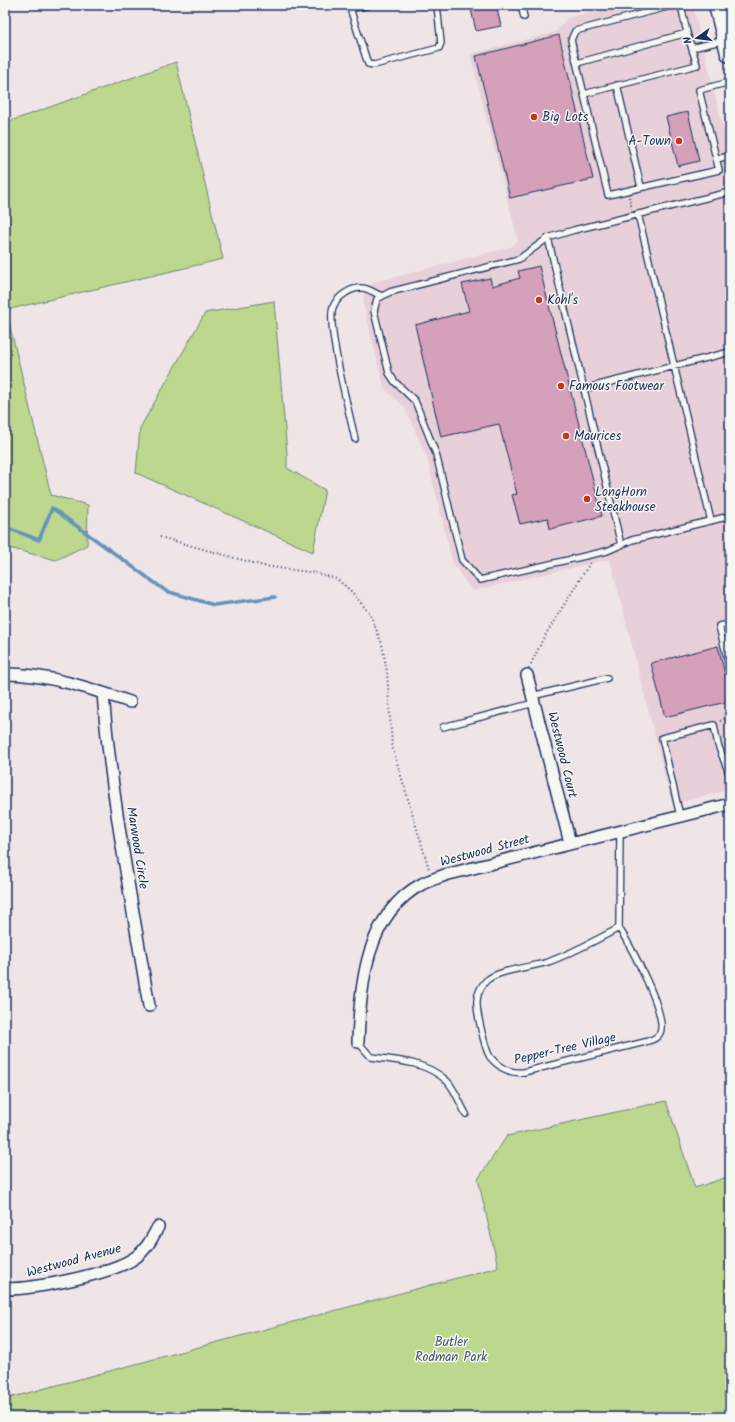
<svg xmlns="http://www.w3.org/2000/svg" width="735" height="1422" viewBox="0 0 735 1422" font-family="Kalam,sans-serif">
	<rect width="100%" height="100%" fill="#efe5e7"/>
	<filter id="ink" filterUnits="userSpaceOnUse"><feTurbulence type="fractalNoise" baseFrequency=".025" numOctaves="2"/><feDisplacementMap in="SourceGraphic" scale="8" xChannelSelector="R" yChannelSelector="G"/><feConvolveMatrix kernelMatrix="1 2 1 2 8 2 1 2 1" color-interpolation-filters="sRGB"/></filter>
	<g filter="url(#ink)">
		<path fill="#e7d0d9" d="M605 5H693L730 156V790L672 804 610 559 472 591 453 564 427 458 405 408 384 388 363 303 365 290 375 282 511 247 518 241 470 54 556 32 567 18 605 9Z"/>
		<path fill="#bdd78e" stroke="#6c8376" d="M176 62 223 259 6 310 51 495 88 505 87 545 56 560 5 547V123Z
			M274 301 287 454V468L325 490 313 552 136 473 140 428 205 313Z
			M666 1101 695 1188 730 1176V1417H5V1399L498 1267 478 1179 507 1136Z"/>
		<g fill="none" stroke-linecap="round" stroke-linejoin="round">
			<path stroke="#6594bb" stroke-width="3.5" d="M5 527 39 540 52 508 166 591 214 605 275 597"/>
		</g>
		<path fill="#d5a0b9" stroke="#1b2f5e" d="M470 5H496L501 26 476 31Z
			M559 35 593 179 510 198 476 56Z
			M688 112 699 161 678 166 666 117Z
			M539 266 602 516 550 529 548 518 520 524 512 495 517 494 499 424 441 437 415 325 469 311 462 284 490 278 492 286 520 278 518 271Z
			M718 646 730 694V701L665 717 651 663Z"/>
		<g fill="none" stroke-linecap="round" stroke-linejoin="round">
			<g stroke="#1b2f5e" stroke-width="8">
				<path id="service" d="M349 5 368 64 374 65 439 48 441 43 437 5
					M521 5 524 17
					M675 5 575 31 571 40 608 195 719 170 699 90 730 82
					M681 5 687 33
					M350 9 369 5
					M692 48 725 40
					M577 63 687 33 697 65 584 94
					M617 85 641 187
					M716 159 730 156
					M730 192 574 230 548 238 519 259 390 292 377 299 374 311 389 373 395 382 415 401 436 454 462 560 480 580 607 551 632 540 730 516
					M638 214 711 521
					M548 238 621 545
					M583 389 730 352
					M355 439C350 415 326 325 333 307 337 297 351 287 362 288 368 288 376 294 382 296
					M730 624 719 626 730 669
					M532 696 607 678
					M443 727 534 703
					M680 816 662 738 714 725 718 745 730 776
					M619 928C630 945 668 1015 660 1033 657 1039 651 1040 645 1042L524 1072C510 1074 499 1068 490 1057 485 1049 476 1011 477 1001 477 994 482 984 487 980 499 970 532 967 548 962 573 953 596 940 619 928Z
					M619 928 620 830
					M358 1042 371 1057C397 1060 427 1062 447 1081 455 1089 460 1104 466 1114"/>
			</g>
			<g stroke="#1b2f5e" stroke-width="14">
				<path id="minor" d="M5 674C48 674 89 688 130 702
					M527 675 570 843
					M103 693C111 798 132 903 149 1006
					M358 1042C360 985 366 914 422 884 429 880 438 878 445 875L730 804
					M5 1289C35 1289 113 1274 136 1257 147 1249 152 1238 158 1227"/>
			</g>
			<g stroke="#1b2f5e" stroke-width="21">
				<path id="trunk" d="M718 5 730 53"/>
			</g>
			<path stroke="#1b2f5e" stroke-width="2" stroke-dasharray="1 3" stroke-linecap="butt" d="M629 197 632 209
				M160 537 264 566 316 573 337 579 352 592 370 614 382 644 387 672 392 746 429 869
				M531 664 543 639 590 563
				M720 721 730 716"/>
			<use href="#service" stroke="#f6f6f2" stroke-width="5.5"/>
			<use href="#minor" stroke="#f6f6f2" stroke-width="11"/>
			<use href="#trunk" stroke="#f6f6f2" stroke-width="18"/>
		</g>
	</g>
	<g fill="#c8321e" stroke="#f6f6f2" stroke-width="1.5">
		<circle cx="534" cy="117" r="4"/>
		<circle cx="679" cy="141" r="4"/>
		<circle cx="539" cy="300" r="4"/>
		<circle cx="561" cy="386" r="4"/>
		<circle cx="566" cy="436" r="4"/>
		<circle cx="587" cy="499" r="4"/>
	</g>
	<g text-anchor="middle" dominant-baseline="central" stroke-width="3" stroke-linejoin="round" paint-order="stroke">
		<g font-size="13" fill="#1b2f5e" stroke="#f6f6f2" text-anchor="start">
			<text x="542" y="117">Big Lots</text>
			<text x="671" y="141" text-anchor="end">A-Town</text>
			<text x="547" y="300">Kohl's</text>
			<text x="569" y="386">Famous Footwear</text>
			<text x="574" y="436">Maurices</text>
			<text x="595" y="492">LongHorn<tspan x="595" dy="15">Steakhouse</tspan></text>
		</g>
		<g font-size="13" fill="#1b2f5e" stroke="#f6f6f2">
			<text transform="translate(562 755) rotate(76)">Westwood Court</text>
			<text transform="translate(137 848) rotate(81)">Marwood Circle</text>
			<text transform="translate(485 851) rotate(-15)">Westwood Street</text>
			<text transform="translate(565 1049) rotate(-13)">Pepper-Tree Village</text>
			<text transform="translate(74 1261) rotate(-15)">Westwood Avenue</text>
		</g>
		<g font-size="13" fill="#44596a" stroke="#f6f6f2">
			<text x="451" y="1342">Butler<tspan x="451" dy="15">Rodman Park</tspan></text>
		</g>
	</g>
	<rect width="735" height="1422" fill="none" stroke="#f6f6f2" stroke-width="20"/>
	<rect x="10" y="10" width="715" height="1402" fill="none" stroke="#1b2f5e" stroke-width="1.5" filter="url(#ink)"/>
	<g transform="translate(697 38) rotate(256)" stroke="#f6f6f2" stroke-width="3" paint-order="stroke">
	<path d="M0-3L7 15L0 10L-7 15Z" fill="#1b2f5e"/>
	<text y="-6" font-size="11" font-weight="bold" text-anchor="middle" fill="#1b2f5e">N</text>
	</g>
</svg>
